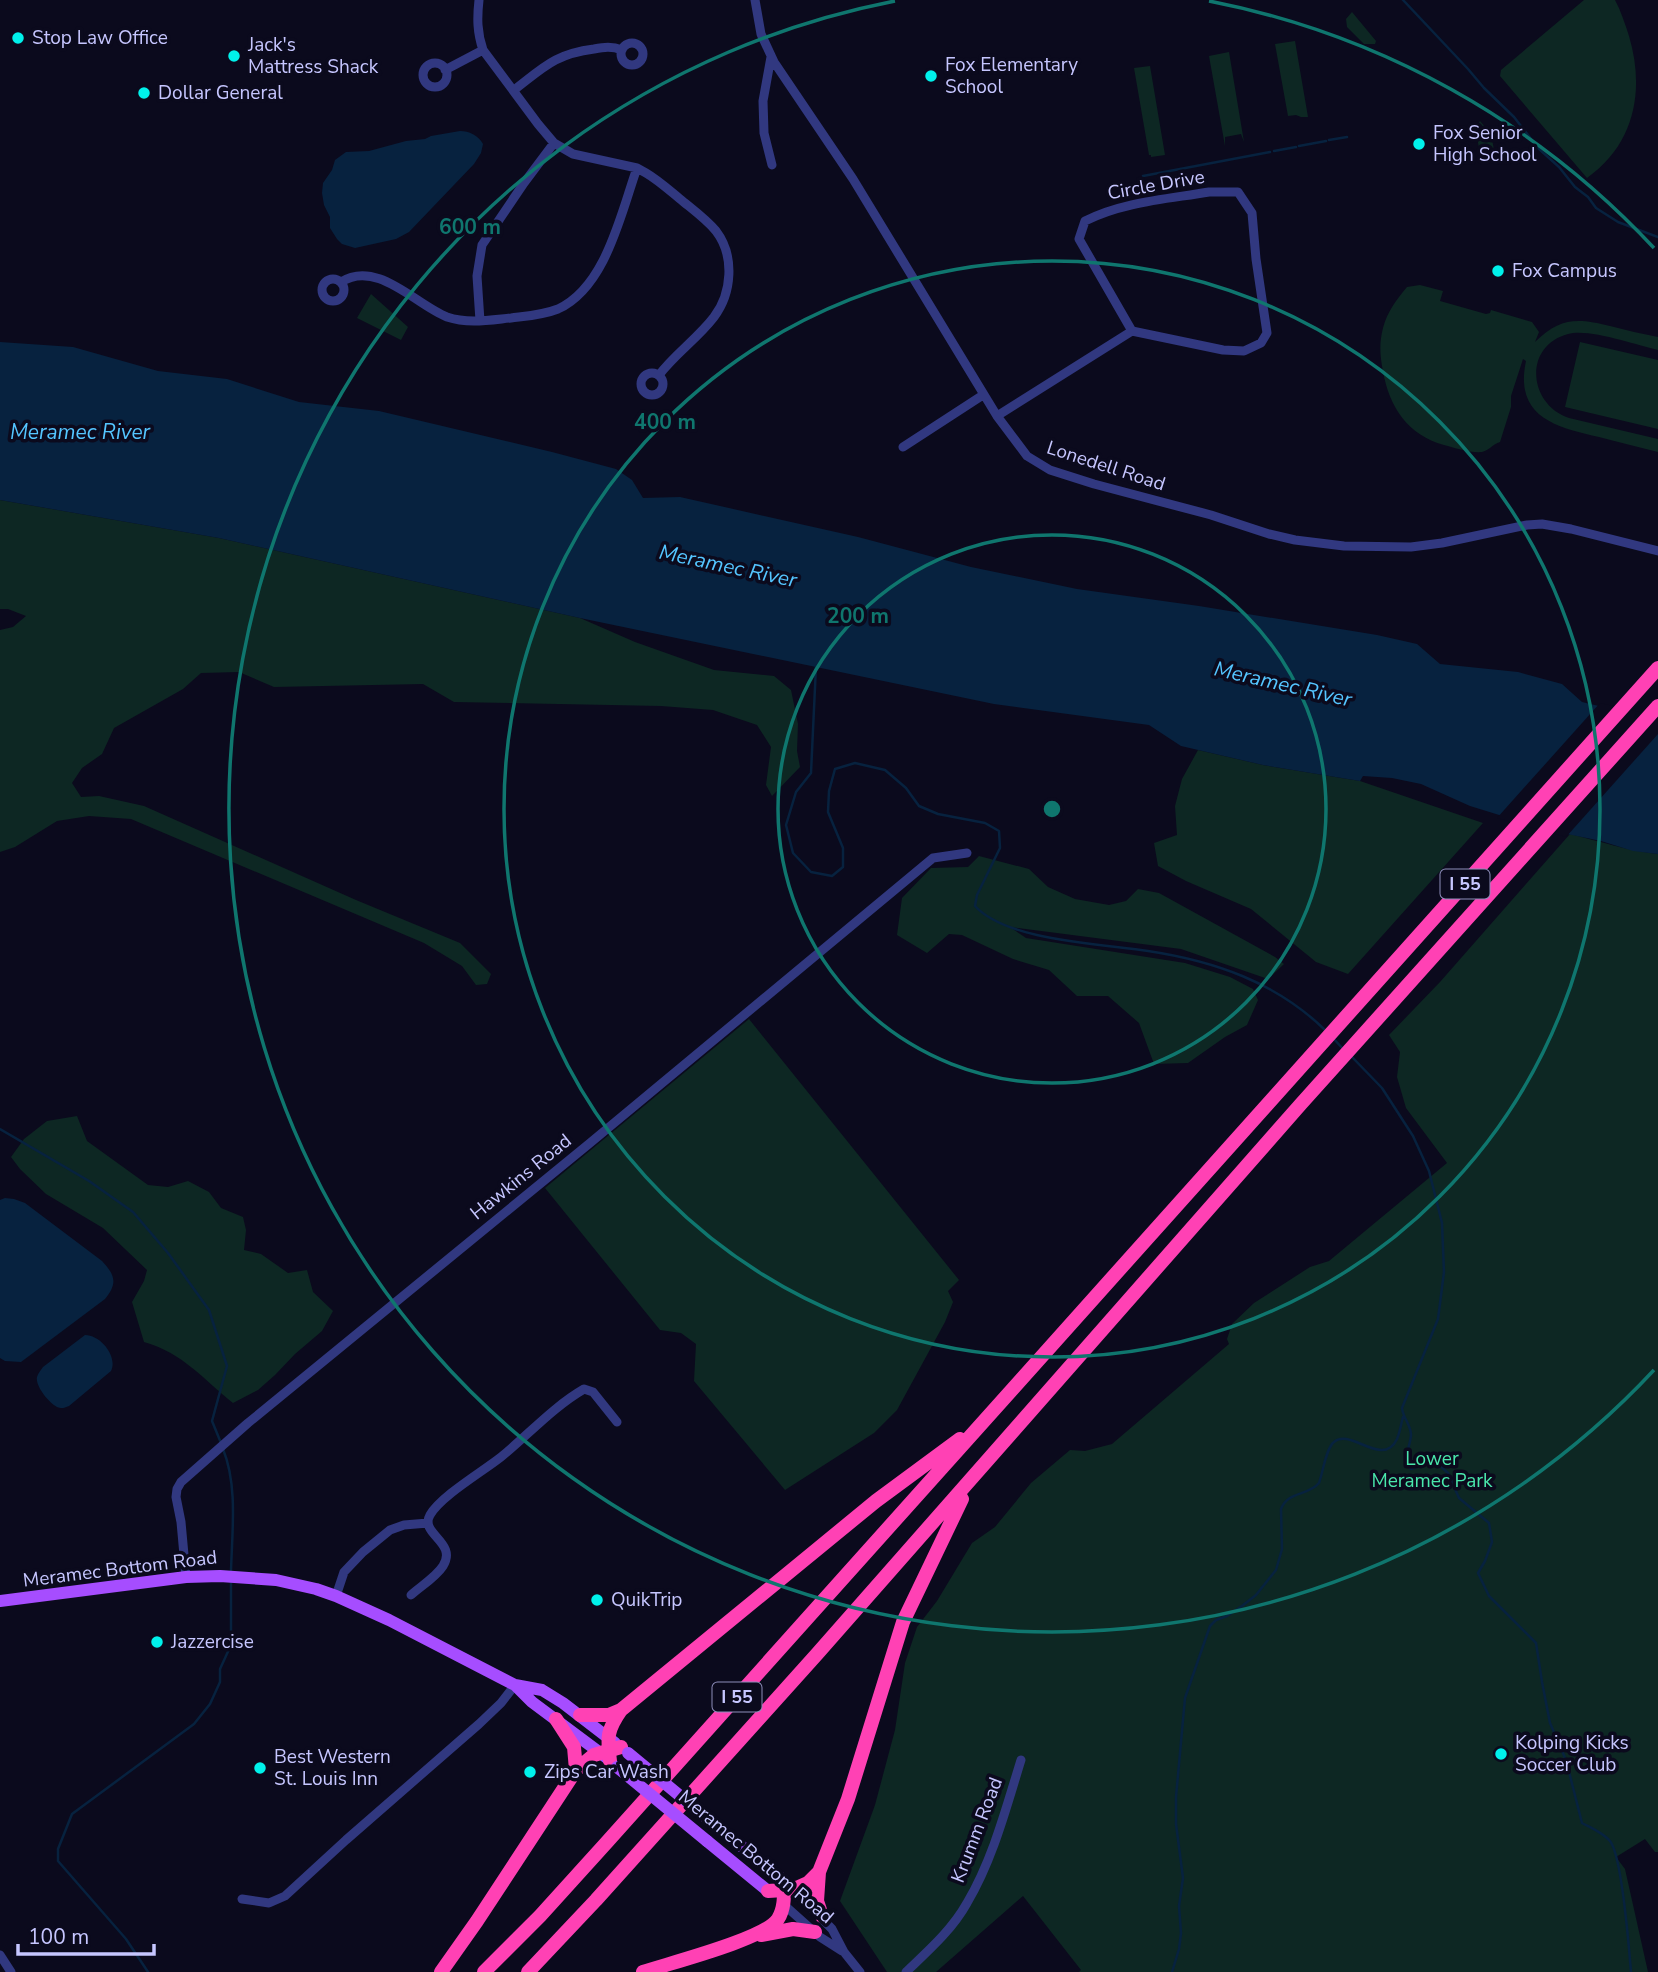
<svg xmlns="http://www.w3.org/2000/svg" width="1658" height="1972" viewBox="0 0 1658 1972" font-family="'Nunito Sans',sans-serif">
	<rect width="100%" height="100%" fill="#0b0a1d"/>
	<path fill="#0d2723" d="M1584 0H1615C1621 11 1625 24 1629 36 1645 90 1635 144 1587 178L1500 76 1501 70Z
		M1352 12 1376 41 1375 44H1364L1347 27 1346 19Z
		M1295 41 1308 117H1301L1296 115 1288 116 1275 44Z
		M1229 52 1244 142 1241 134 1225 137V146L1209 56Z
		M1150 66 1165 155 1151 157V155H1149L1134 68Z
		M1480 121 1491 134 1494 150 1492 153 1480 154 1475 125 1478 124Z
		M1420 285 1443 291 1440 301 1486 314 1490 313 1491 310 1532 322 1539 332 1535 342C1560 317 1578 318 1610 326 1626 330 1642 334 1658 337V350C1636 345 1589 328 1568 334 1523 346 1528 404 1569 418L1658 439V452C1638 447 1618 442 1599 437 1556 427 1514 417 1526 361L1523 359 1511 396V407L1500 442C1493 444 1488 451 1482 452 1470 453 1455 448 1444 445 1408 435 1389 407 1383 371 1380 357 1379 343 1383 328 1387 312 1397 299 1407 287Z
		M371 294 408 327 401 340 357 318Z
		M1580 342 1658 360V429L1565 407Z
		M0 500 219 538 580 618 635 642 714 670 774 676 791 690 798 724 797 751 800 767 772 796 766 785 771 747 757 725 713 710 661 706 454 702 423 684 274 687 239 672 201 673 183 689 114 728 102 754 82 768 72 783 81 797 99 796 144 806 356 900 460 943 491 974 487 984 476 985 462 966 424 943 131 819 89 816 57 821 15 847 0 852V630L13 627 26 616 8 609H0Z
		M1198 750 1263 765 1360 781 1483 823 1348 974 1316 962 1251 909 1186 881 1158 866 1154 843 1177 835 1175 806 1182 779Z
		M1570 834C1599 841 1628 851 1658 854V1852H1655L1645 1839 1616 1857 1625 1869 1648 1972H1079L1081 1970 1023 1896 936 1972H887L840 1901 875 1805 895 1730 905 1663 917 1627 937 1601 972 1543 995 1527 1031 1483 1070 1450 1085 1451 1112 1444 1229 1344 1227 1339 1232 1324 1254 1303 1310 1267 1329 1261 1447 1163 1406 1108 1397 1077 1400 1052 1389 1035 1440 982Z
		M979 856 1029 869 1048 887 1075 899 1109 905 1126 901 1138 889 1159 893 1275 957 1284 964 1268 979 1181 949 1010 927 1026 938 1185 963 1230 977 1253 989 1258 1000 1247 1025 1225 1037 1188 1063 1154 1064 1139 1023 1108 996H1077L1049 970 1013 959 962 935 949 934 927 953 897 935 902 898 931 868 968 867Z
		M749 1019 959 1280 948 1291 953 1302 945 1322 897 1410 874 1433 785 1490 694 1381 696 1344 681 1333 660 1330 545 1188Z
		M77 1116 87 1141 148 1185 168 1187 188 1181 209 1192 221 1208 243 1217 246 1230 244 1250 261 1254 288 1273 307 1270 313 1292 333 1311 322 1331 295 1354 275 1375 258 1390 233 1403C203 1379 183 1353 144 1342L132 1302 144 1281 147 1270 103 1228 46 1194 20 1169 11 1157 24 1139 47 1121Z"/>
	<path fill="#07223f" d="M460 131C469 131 478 135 483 144L481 153 474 164 409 232 396 239 355 248 342 244 337 239 330 228V217L324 205 322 193 323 183 332 170 335 160 346 152 369 151 406 141 425 139 431 136Z
		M0 342 73 347 158 371 227 379 299 402 379 411 552 452 616 469 632 480 643 498 680 497 858 537 971 567 1077 589 1199 606 1377 635 1417 644 1440 664 1518 672 1562 684 1582 702 1658 720V854L1633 851 1601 841 1548 830 1470 806 1421 784 1392 778 1363 776 1360 781 1263 765 1181 746 1149 725 994 704 580 618 219 538 0 500Z
		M5 1198 14 1199 25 1203 102 1261C115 1275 118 1283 105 1299L21 1362 5 1361 0 1358V1200Z
		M85 1335C101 1335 118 1357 111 1371L69 1406C64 1408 62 1409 57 1407 49 1403 35 1386 37 1377 38 1373 41 1370 43 1367Z"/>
	<path fill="#0b0a1d" d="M1600 703 1658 716V734L1566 837 1497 818Z"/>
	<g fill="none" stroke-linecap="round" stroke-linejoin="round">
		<path stroke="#07223f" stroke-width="2.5" d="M1403 0 1468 69 1484 88 1514 117 1538 148 1559 167 1575 187 1588 197 1596 208 1618 222 1658 237
			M1329 140 1347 137
			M1299 146 1326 141
			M1274 151 1296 147
			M1143 176 1270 152
			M816 666 811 773 796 792 786 825 793 853 811 872 832 876 843 867V848L828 812 829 791 835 769 855 763 885 770 906 788 919 806 938 814 985 823 999 831 1000 848 977 895 975 906C1007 941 1102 944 1148 951 1214 961 1276 982 1325 1030
			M1332 1037 1344 1050
			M1352 1057 1382 1088 1413 1136 1429 1171 1442 1223 1444 1272 1438 1319 1402 1408C1403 1418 1411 1425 1411 1435 1410 1448 1402 1458 1411 1469L1428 1463 1438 1464 1448 1473 1459 1498 1489 1523 1492 1542 1485 1561 1478 1573 1489 1596 1536 1643 1542 1682 1550 1723 1566 1760 1582 1823C1591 1828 1602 1832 1610 1841 1622 1856 1629 1948 1631 1972
			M0 1129 89 1181 133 1212 168 1253 209 1310 227 1366 212 1421 221 1443
			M223 1449C238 1486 232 1532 231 1571
			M148 1972 126 1939 58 1861V1849L72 1814 194 1724 210 1704 220 1682V1669L231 1645V1581
			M1172 1972 1179 1949 1181 1933 1179 1906 1183 1878 1176 1824V1797L1185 1698 1210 1626 1216 1620 1227 1616 1242 1606 1256 1595 1276 1570 1282 1549 1281 1509C1288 1491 1308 1496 1319 1483 1323 1472 1326 1448 1334 1442 1350 1427 1383 1469 1397 1439 1400 1432 1401 1424 1403 1417"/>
		<path stroke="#313880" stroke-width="9" d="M479 0C477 18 477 32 483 50L538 124 554 143 573 154 637 168 646 173C658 180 669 190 680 199 692 209 706 219 716 231 735 256 732 293 714 317 698 338 675 354 659 375
			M755 0 761 34 774 62 853 179 997 416 1027 456 1050 470 1094 484 1211 515 1269 534 1295 540 1344 546 1411 547 1442 543 1527 525 1542 524 1571 529 1658 551
			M621 54a11 11 0 1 1 22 0a11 11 0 1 1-22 0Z
			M771 57 763 101 764 133 772 165
			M423 75a12 12 0 1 1 24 0a12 12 0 1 1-24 0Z
			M445 70 483 50
			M514 90C544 67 555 54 594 49 604 47 612 46 622 50
			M1209 192H1238L1252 213 1256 259 1267 333 1261 343 1244 351 1223 350 1132 331 1079 239 1085 221C1122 202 1168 199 1209 192Z
			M322 290a11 11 0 1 1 22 0a11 11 0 1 1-22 0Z
			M341 282C377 259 416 305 447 317 468 324 490 320 511 318 527 316 543 315 558 309 606 287 621 213 637 168
			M480 321 477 276 482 245 524 183 554 143
			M641 384a11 11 0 1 1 22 0a11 11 0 1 1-22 0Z
			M997 416 1132 331
			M903 447 983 395
			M186 1577 181 1522 176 1497 177 1489 181 1482 248 1423 590 1143 933 858 967 853
			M411 1595C421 1586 436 1577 443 1566 458 1542 419 1534 430 1515 441 1496 482 1472 501 1457 528 1435 553 1407 584 1389L593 1392 617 1422
			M336 1596 344 1572 363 1552 390 1530 404 1525 428 1523
			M791 1887 832 1929 844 1952 860 1972
			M242 1899 269 1903 285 1896 346 1840 479 1724 501 1703 515 1685
			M782 1903 820 1937 842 1951
			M0 1955 11 1972
			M906 1972C928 1951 952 1930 967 1903 993 1859 1006 1808 1021 1760"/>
		<path stroke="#a64dff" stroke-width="12" d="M0 1601 186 1577 220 1576 276 1580 316 1589 336 1596 389 1620 515 1685 532 1702 607 1758
			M515 1685 542 1690 563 1703 615 1743
			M719 1828 784 1881
			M707 1841 768 1891"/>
		<path stroke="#ff41b4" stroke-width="14" d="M580 1715H609L621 1710
			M556 1719 574 1747 576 1770
			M610 1761C607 1737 607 1730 621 1710L876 1501 960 1439
			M819 1872 817 1901 822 1916
			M768 1891 784 1890 799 1887 808 1883 819 1872 848 1799 903 1622 962 1499
			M761 1935 793 1929 815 1932
			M441 1972 477 1921 576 1770 594 1755 621 1747
			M484 1972 540 1916 607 1842 1658 668
			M528 1972 596 1900 817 1654 1300 1105 1658 706
			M643 1972C670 1963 765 1939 778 1919 785 1908 784 1894 784 1882"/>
		<path stroke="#a64dff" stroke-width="12" d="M628 1753 719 1828
			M617 1767 707 1841"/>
	</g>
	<g fill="none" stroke="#0f766e" stroke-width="3.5">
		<circle cx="1052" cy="809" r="274"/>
		<circle cx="1052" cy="809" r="548"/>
		<path d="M1654 1370A823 823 0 1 1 895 1M1209 1A823 823 0 0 1 1654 248"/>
	</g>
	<g fill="#00f1eb" stroke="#0b0a1d" stroke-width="2.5">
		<circle cx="18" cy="38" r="7"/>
		<circle cx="234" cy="56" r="7"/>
		<circle cx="931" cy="76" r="7"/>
		<circle cx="144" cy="93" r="7"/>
		<circle cx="1419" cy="144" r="7"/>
		<circle cx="1498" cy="271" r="7"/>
		<circle cx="597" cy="1600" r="7"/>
		<circle cx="157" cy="1642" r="7"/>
		<circle cx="1501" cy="1754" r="7"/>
		<circle cx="260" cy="1768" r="7"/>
		<circle cx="530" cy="1772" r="7"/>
	</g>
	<g text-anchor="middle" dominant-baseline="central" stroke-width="7" stroke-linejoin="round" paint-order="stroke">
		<g fill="#0b0a1d" stroke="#8e8ebb" stroke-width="2">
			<rect x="1440.5" y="869.5" width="49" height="29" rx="5"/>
			<rect x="712.5" y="1682.5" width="49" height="29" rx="5"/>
		</g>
		<g font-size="18" font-weight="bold" fill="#c6c6ff">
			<text x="1465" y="884">I 55</text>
			<text x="737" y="1697">I 55</text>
		</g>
		<g font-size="19" fill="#c6c6ff" stroke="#0b0a1d" text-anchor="start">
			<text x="32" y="38">Stop Law Office</text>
			<text x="248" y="45">Jack's<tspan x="248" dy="22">Mattress Shack</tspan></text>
			<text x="945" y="65">Fox Elementary<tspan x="945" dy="22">School</tspan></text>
			<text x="158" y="93">Dollar General</text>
			<text x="1433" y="133">Fox Senior<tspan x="1433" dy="22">High School</tspan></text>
			<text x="1512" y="271">Fox Campus</text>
			<text x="611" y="1600">QuikTrip</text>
			<text x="171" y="1642">Jazzercise</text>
			<text x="1515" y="1743">Kolping Kicks<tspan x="1515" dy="22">Soccer Club</tspan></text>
			<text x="274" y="1757">Best Western<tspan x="274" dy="22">St. Louis Inn</tspan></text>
			<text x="544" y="1772">Zips Car Wash</text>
		</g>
		<g font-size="19" fill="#c6c6ff" stroke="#0b0a1d">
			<text transform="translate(1156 185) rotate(-10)">Circle Drive</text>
			<text transform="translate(1106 466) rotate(18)">Lonedell Road</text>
			<text transform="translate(521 1177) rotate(-39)">Hawkins Road</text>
			<text transform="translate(120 1569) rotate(-7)">Meramec Bottom Road</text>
			<text transform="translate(977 1830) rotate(-69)">Krumm Road</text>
			<text transform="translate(756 1857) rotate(40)">Meramec Bottom Road</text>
		</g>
		<g font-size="19" fill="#4ae7ac" stroke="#0b0a1d">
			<text x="1432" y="1459">Lower<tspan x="1432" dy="22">Meramec Park</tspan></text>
		</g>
		<g font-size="21" font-style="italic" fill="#54c5ff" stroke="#0b0a1d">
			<text x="80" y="432">Meramec River</text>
			<text transform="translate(728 566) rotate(12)">Meramec River</text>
			<text transform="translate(1283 684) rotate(13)">Meramec River</text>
		</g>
	</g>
	<circle cx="1052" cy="809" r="10" fill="#0f766e" stroke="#0b0a1d" stroke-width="3.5"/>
	<g font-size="21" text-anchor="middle" font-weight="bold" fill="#0f766e" stroke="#0b0a1d" stroke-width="7" stroke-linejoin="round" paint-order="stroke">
		<text x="470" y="234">600 m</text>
		<text x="665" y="429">400 m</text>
		<text x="858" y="623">200 m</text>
	</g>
	<path d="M18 1944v10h136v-10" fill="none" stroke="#c6c6ff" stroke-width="3.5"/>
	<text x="28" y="1944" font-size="21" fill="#c6c6ff" stroke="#0b0a1d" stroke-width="5" paint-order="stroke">100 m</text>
</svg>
